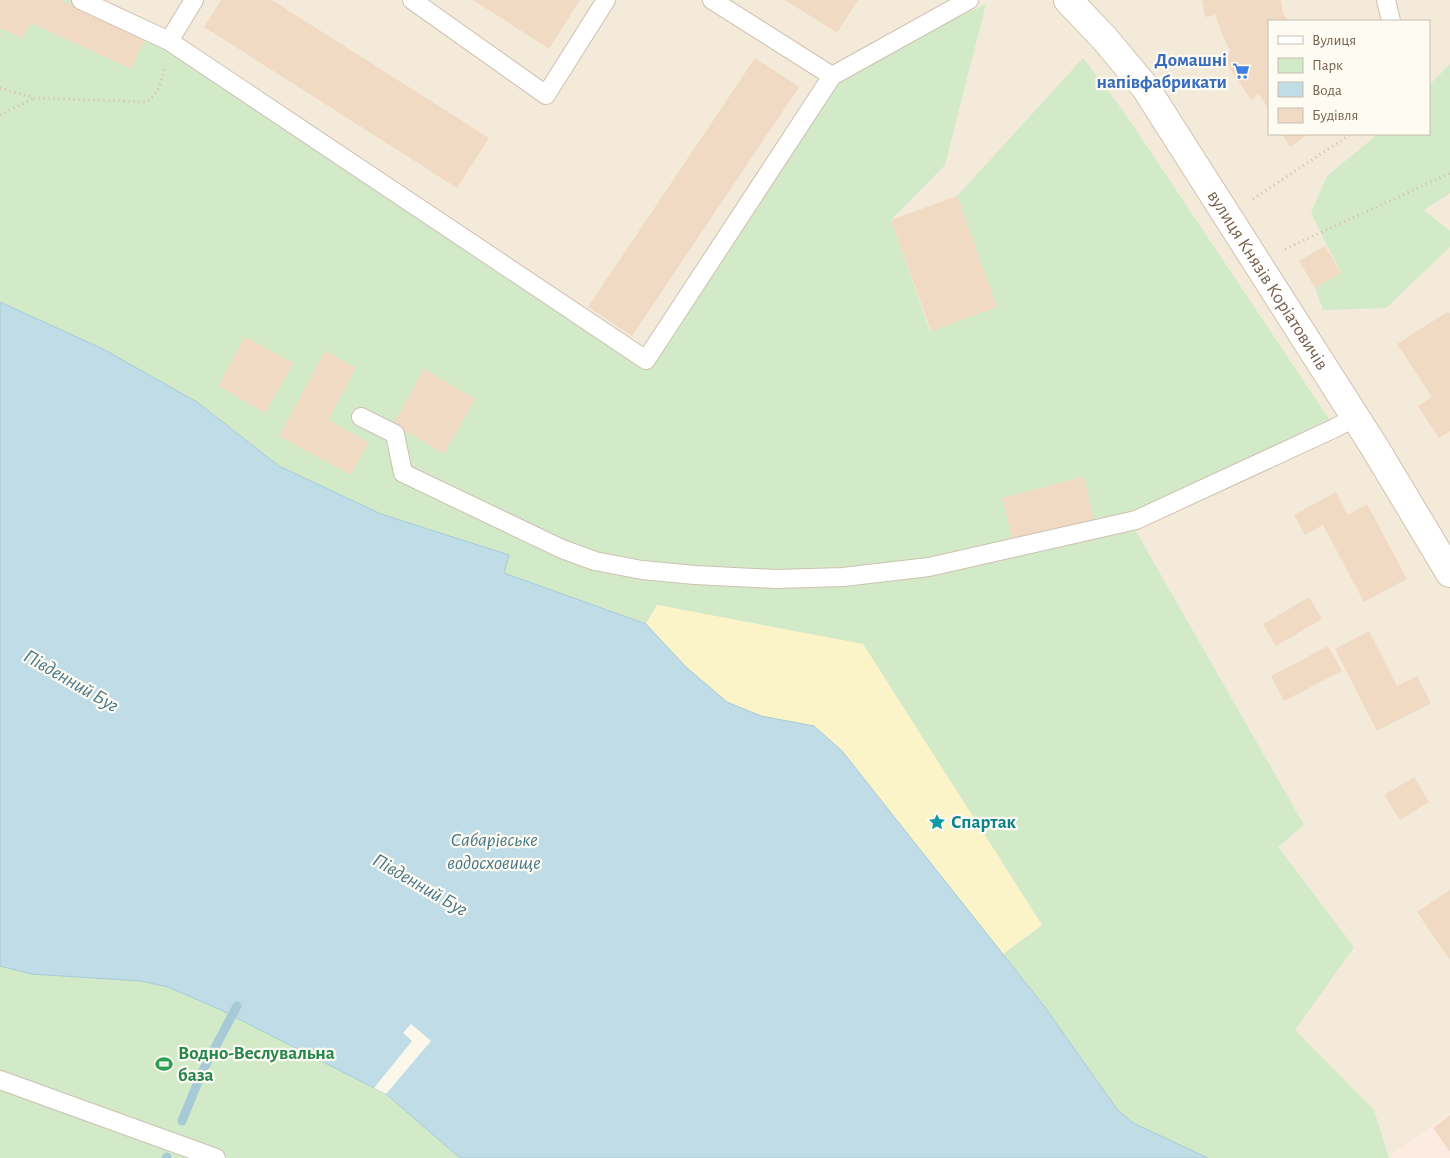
<svg xmlns="http://www.w3.org/2000/svg" width="1450" height="1158" viewBox="0 0 1450 1158" font-family="'Alegreya Sans',sans-serif">
	<rect width="100%" height="100%" fill="#fcf7eb"/>
	<path fill="#f4eada" fill-rule="evenodd" d="M0 0H1450V1158H1208L1133 1123 1044 1006 842 751 381 514 103 349 0 302ZM1269 21H1429V134H1269Z"/>
	<path fill="#fcebe0" d="M1450 1113V1158H1391L1390 1155Z"/>
	<path fill="#d3eac9" fill-rule="evenodd" d="M0 0H81L169 41 646 359 832 76 986 4 945 165 891 220 930 331 996 307 957 196 1083 58 1122 109 1335 428 1130 521 1304 825 1278 847 1354 947 1295 1030 1374 1110 1389 1158H1171L1150 1131 1133 1123 1117 1109 1044 1006 1003 954 1042 925 863 644 657 605 646 624 504 573 508 555 381 514 279 466 197 402 103 349 0 302ZM1083 477 1013 541 1002 498Z
		M1450 64V193L1424 210 1450 231V247L1386 308 1323 310 1315 288 1341 273 1311 213 1327 176 1378 134H1429V85Z
		M0 788 140 981 168 987 221 1010 386 1094 460 1158H0Z"/>
	<path fill="#faf4c8" d="M657 605 863 644 1042 925 1003 954 842 751 814 726 761 716 727 702 686 667 646 624Z"/>
	<path fill="#c0dce6" stroke="#a6cbd7" d="M0 302 103 349 197 402 279 466 381 514 509 555 504 573 646 624 686 667 727 702 761 716 814 726 842 751 1044 1006 1117 1109 1133 1123 1208 1158H460L386 1094 221 1010 168 987 140 981 31 974 0 966Z"/>
	<path fill="#fcf7eb" d="M411 1024 431 1041 386 1094 374 1088 412 1041 403 1033Z"/>
	<g fill="none" stroke-linecap="round" stroke-linejoin="round">
		<path stroke="#a6cbd7" stroke-width="9" d="M182 1121 202 1072 237 1006
			M166 1158 167 1157"/>
	</g>
	<path fill="#f1dac4" d="M0 0H60L145 38 131 69 31 23 22 38 0 28Z
		M221 0H272L489 138 457 188 204 27Z
		M473 0H580L549 49Z
		M785 0H858L837 33Z
		M1202 0H1281L1283 13 1288 21H1269V110L1259 94 1251 100 1223 58 1230 52 1218 24 1216 15 1205 17Z
		M755 58 799 87 632 336 588 307Z
		M1282 134H1309L1290 147Z
		M957 196 997 307 931 331 891 220Z
		M1325 246 1341 273 1315 288 1299 261Z
		M1447 312 1450 313V431L1439 438 1418 406 1432 397 1397 344Z
		M245 337 293 363 265 413 218 386Z
		M325 351 356 368 328 420 368 442 351 475 279 436Z
		M424 369 475 399 444 454 393 424Z
		M1084 477 1094 521 1013 542 1002 498Z
		M1336 492 1348 515 1367 504 1407 579 1364 602 1323 525 1305 535 1294 515Z
		M1309 597 1322 619 1276 646 1263 624Z
		M1369 631 1397 686 1417 676 1431 703 1377 731 1335 649Z
		M1328 646 1342 671 1284 701 1271 676Z
		M1414 777 1429 802 1400 820 1384 795Z
		M1450 890V958L1449 959 1417 912Z
		M1450 1115V1152L1433 1128Z"/>
	<g fill="none" stroke-linecap="round" stroke-linejoin="round">
		<g stroke="#cec1b0" stroke-width="20">
			<path id="service" d="M81 0 169 41 646 360 832 76 969 0
				M412 0 546 95 606 0
				M712 0 832 76
				M1386 0 1391 21
				M169 41 194 0
				M361 417 395 434 403 473 562 549 595 561 642 570 695 575 776 579 843 577 929 567 1136 520 1335 428 1355 417
				M0 1080 216 1158"/>
		</g>
		<g stroke="#d1c2af" stroke-width="30">
			<g id="secondary">
				<path id="s1" d="M1068 0 1105 39 1145 87 1375 448 1450 573"/>
			</g>
		</g>
		<path stroke="#d6bea6" stroke-width="3" stroke-dasharray="1 4" stroke-linecap="butt" d="M0 88 34 98 146 102C160 93 161 82 165 66
			M0 115 34 98
			M1253 199 1351 134
			M1285 249 1450 173"/>
		<use href="#service" stroke="#fff" stroke-width="18"/>
		<use href="#secondary" stroke="#fff" stroke-width="28"/>
	</g>
	<defs>
		<g id="supermarket-bare" transform="scale(1.35)"><path d="M-6-5.5h2.5l.6 2H6L4.5 2H-2.5L-4.4-4H-6ZM-1.5 3.2a1.3 1.3 0 1 0 .1 0ZM3 3.2a1.3 1.3 0 1 0 .1 0Z" fill="#3f7fe0" stroke="#fefbf2" stroke-width="2.5" paint-order="stroke"/></g>
		<g id="sight-bare" transform="scale(1.35)"><path d="M0-6L1.8-2.2L6-1.7L2.9 1.2L3.7 5.4L0 3.3L-3.7 5.4L-2.9 1.2L-6-1.7L-1.8-2.2Z" fill="#0f9aa8" stroke="#fefbf2" stroke-width="2.5" paint-order="stroke"/></g>
		<g id="stadium-bare" transform="scale(1.35)"><path d="M0-5a6.5 5 0 1 0 0 10a6.5 5 0 1 0 0-10ZM-3.5-1.8h7v3.6h-7Z" fill="#2e9e5b" stroke="#fefbf2" stroke-width="2.5" paint-order="stroke"/></g>
	</defs>
	<g fill-rule="evenodd">
		<use href="#supermarket-bare" x="1241" y="71"/>
		<use href="#sight-bare" x="937" y="822"/>
		<use href="#stadium-bare" x="164" y="1064"/>
	</g>
	<g text-anchor="middle" dominant-baseline="central" stroke-width="4.5" stroke-linejoin="round" paint-order="stroke">
		<g font-size="19" font-weight="bold" fill="#366cbe" stroke="#fefbf2" text-anchor="end">
			<text x="1227" y="60">Домашні<tspan x="1227" dy="22">напівфабрикати</tspan></text>
		</g>
		<g font-size="19" fill="#77614e" stroke="#fefbf2">
			<text stroke="none"><textPath href="#s1" startOffset="345">вулиця Князів Коріатовичів</textPath></text>
		</g>
		<g font-size="19" font-weight="bold" fill="#0d838f" stroke="#fefbf2" text-anchor="start">
			<text x="951" y="822">Спартак</text>
		</g>
		<g font-size="19" font-weight="bold" fill="#27864d" stroke="#fefbf2" text-anchor="start">
			<text x="178" y="1053">Водно-Веслувальна<tspan x="178" dy="22">база</tspan></text>
		</g>
		<g font-size="20" font-style="italic" fill="#487889" stroke="#fefbf2">
			<text transform="translate(71 681) rotate(30)">Південний Буг</text>
			<text x="494" y="840">Сабарівське<tspan x="494" dy="23">водосховище</tspan></text>
			<text transform="translate(420 885) rotate(30)">Південний Буг</text>
		</g>
	</g>
	<rect x="1268" y="20" width="162" height="115" fill="#fefbf2" stroke="#c8bdb0"/>
	<rect x="1278" y="36" width="25" height="8" fill="#ffffff" stroke="#c8bdb0"/>
	<text x="1312" y="45" font-size="15" fill="#77614e">Вулиця</text>
	<rect x="1278" y="58" width="25" height="15" fill="#d3eac9" stroke="#c8bdb0"/>
	<text x="1312" y="70" font-size="15" fill="#77614e">Парк</text>
	<rect x="1278" y="82" width="25" height="15" fill="#c0dce6" stroke="#c8bdb0"/>
	<text x="1312" y="95" font-size="15" fill="#77614e">Вода</text>
	<rect x="1278" y="108" width="25" height="15" fill="#f1dac4" stroke="#c8bdb0"/>
	<text x="1312" y="120" font-size="15" fill="#77614e">Будівля</text>
</svg>
